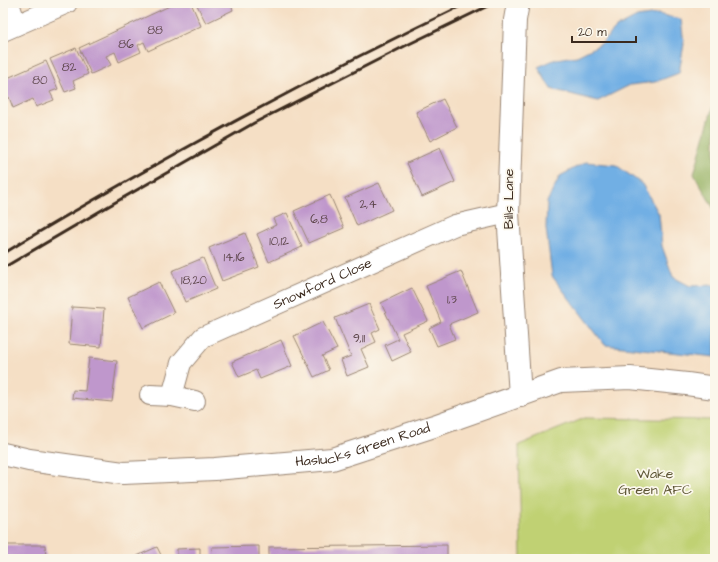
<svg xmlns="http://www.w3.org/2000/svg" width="718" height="562" viewBox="0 0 718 562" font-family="'Architects Daughter',sans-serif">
	<rect width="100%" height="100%" fill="#fbf7ec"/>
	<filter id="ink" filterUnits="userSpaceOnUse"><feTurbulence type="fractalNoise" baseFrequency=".025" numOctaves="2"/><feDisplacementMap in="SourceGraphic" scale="8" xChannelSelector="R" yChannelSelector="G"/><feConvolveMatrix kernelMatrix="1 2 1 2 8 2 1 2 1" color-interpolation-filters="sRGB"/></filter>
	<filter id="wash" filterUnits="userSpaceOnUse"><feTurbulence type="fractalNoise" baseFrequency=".012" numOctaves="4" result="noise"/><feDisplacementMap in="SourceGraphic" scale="16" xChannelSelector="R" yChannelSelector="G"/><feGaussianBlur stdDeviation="0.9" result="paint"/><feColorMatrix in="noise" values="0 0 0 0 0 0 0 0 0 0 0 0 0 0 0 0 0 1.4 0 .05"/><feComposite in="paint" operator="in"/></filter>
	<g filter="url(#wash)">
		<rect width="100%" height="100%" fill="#f5dfc5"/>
		<path fill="#c0d173" stroke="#7e7e48" d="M585 418 715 420V559H521L519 445Z"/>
		<path fill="#98b365" stroke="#6a6e42" d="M715 98V211L694 174Z"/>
		<path fill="#71afe4" stroke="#566c81" d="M657 14 681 19 684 44 679 73 655 82 630 85 598 101 551 89 538 67 556 59 577 56 601 44 616 28 637 17Z
			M586 162 616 165 642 184 659 214 662 246 673 277 690 286 715 285V357L605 345 552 276 546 228 547 202 560 176Z"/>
		<g id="blocks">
			<path fill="#bf97cc" d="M176 3H191L201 26 148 51 144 42 138 45 141 52 119 62 115 52 106 56 111 65 91 74 79 48Z
				M196 3H230L233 10 206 23Z
				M76 48 88 74 73 81 76 88 65 92 50 59Z
				M46 61 58 89 50 92 54 100 36 107 33 99 13 108 9 97 3 99V80Z
				M443 99 457 127 430 141 416 112Z
				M440 148 455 182 422 197 407 163Z
				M379 183 392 210 357 226 345 198Z
				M330 195 344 228 309 243 294 211Z
				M287 213 302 247 269 262 257 234 276 225 273 219Z
				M245 233 259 267 222 281 209 248Z
				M203 258 216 289 185 302 172 271Z
				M461 271 478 312 449 324 455 339 437 346 429 328 441 322 426 286Z
				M159 282 174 313 143 328 128 297Z
				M412 288 428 321 402 333 411 352 392 361 385 345 398 339 381 303Z
				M369 304 380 329 372 333 376 342 361 349 369 367 347 376 341 360 351 356 335 318Z
				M72 307 104 309 101 347 69 344Z
				M323 322 337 349 322 356 329 370 314 377 294 336Z
				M281 340 292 366 260 379 256 370 239 377 232 362Z
				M89 358 117 361 112 402 72 398 73 390 85 391Z
				M3 545H45L46 559H3Z
				M447 545V559H269V547Z
				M259 546V559H213L212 547Z
				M157 547 163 559H138L137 556Z
				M200 548V559H177V549Z"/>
		</g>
	</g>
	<g filter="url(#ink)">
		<use href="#blocks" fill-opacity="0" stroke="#988472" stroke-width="1"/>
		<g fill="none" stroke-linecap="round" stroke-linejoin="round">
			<g stroke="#988472" stroke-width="22">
				<g id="minor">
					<path d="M9 3 16 25"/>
					<path d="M3 31 67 3"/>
					<path d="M150 395 172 396 195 401"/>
					<path id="s1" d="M172 396 181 363 203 337 455 225 508 213"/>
				</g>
			</g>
			<g stroke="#988472" stroke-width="24">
				<g id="tertiary">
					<path d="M518 3 515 20 508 213 520 396"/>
					<path id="s2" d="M3 454 29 460 123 473 215 469 332 459 434 426 561 381 630 378 687 384 715 388"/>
				</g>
			</g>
			<use href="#minor" stroke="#fff" stroke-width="20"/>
			<use href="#tertiary" stroke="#fff" stroke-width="22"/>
			<path stroke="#3b2a1e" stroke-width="3" d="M3 254C65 215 130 179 195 143 284 94 375 47 467 3
				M3 268 107 207 254 123 405 46 494 3"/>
		</g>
	</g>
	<g text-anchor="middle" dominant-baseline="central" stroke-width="3.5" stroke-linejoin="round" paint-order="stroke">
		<g font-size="12" fill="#5c454a">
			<text x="155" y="30">88</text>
			<text x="126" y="44">86</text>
			<text x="69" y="67">82</text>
			<text x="40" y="80">80</text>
			<text x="368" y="204">2,4</text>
			<text x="319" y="219">6,8</text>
			<text x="279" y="241">10,12</text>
			<text x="234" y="257">14,16</text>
			<text x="194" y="280">18,20</text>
			<text x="452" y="299">1,3</text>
			<text x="359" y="338">9,11</text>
		</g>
		<g font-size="14" fill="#3b2a1e" stroke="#fbf7ec">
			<text transform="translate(509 199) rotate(-90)">Bills Lane</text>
			<text stroke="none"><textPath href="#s1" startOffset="199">Snowford Close</textPath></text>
			<text stroke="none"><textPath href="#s2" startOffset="364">Haslucks Green Road</textPath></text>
		</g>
		<g font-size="14" fill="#5c5433" stroke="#fbf7ec">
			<text x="655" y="474">Wake<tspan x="655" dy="16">Green AFC</tspan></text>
		</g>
	</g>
	<rect width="718" height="562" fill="none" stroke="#fbf7ec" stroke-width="16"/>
	<path d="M572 36v6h64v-6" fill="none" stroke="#3b2a1e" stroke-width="2"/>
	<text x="578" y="36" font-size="12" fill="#3b2a1e" stroke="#fbf7ec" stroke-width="3" paint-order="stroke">20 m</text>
</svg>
